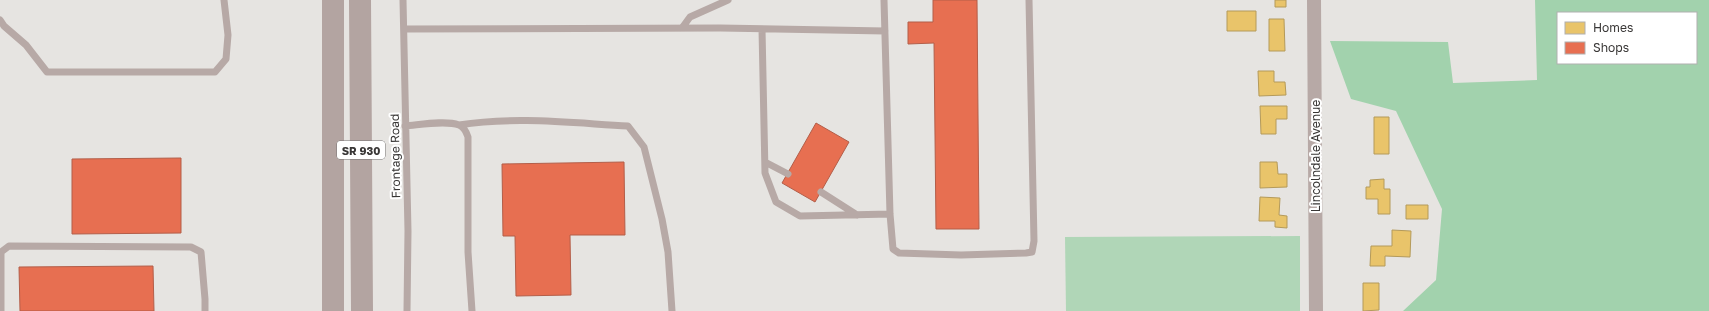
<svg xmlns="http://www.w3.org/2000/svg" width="1709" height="311" viewBox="0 0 1709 311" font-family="'Golos Text',sans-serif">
	<rect width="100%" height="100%" fill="#e6e4e1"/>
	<path fill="#b0d6b7" d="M1300 236V311H1066L1065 237Z"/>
	<path fill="#a2d2ad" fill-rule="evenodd" d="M1535 0H1709V311H1403L1436 280 1442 209 1396 111 1351 99 1330 41 1448 42 1453 83 1537 80ZM1558 13H1696V63H1558Z"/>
	<path fill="#e9c46a" stroke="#b49a5a" d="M1275 0H1286V7H1275Z
		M1227 11H1256V31H1227Z
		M1269 19H1284L1285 51H1269Z
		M1258 71H1274V82H1285L1286 95 1259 96Z
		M1260 106H1287V119H1276V134H1261Z
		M1374 117H1389V154H1374Z
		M1260 162H1277L1278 174H1287V187L1260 188Z
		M1384 179V189H1390V214H1378V199H1366V187H1370V180Z
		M1260 197 1280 198 1279 215 1287 216V228L1275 227V221H1259Z
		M1406 205H1428V219H1406Z
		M1392 230 1411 231 1410 257 1385 256V266H1370L1371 246H1392Z
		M1363 283H1379V310L1363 311Z"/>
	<path fill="#e76f51" stroke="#b35e49" d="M933 0H977L979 229H936L934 43 908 44V22H933Z
		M816 123 849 142 815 202 782 183Z
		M181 158V233L72 234V159Z
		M624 162 625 235H570L571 295 516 296 515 236H503L502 164Z
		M153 266 154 311H20L19 267Z"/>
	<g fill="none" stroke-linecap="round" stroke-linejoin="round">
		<path stroke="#b7a9a6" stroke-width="7" d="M403 0 408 231 407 311
			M884 0 890 214 893 249 899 253 961 255 1026 253 1032 252 1034 241 1029 0
			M0 20 4 26 26 45 47 72H215L226 59 228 35 224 0
			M682 28 690 17 728 0
			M405 29 720 28 885 31
			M762 29 765 173 776 202 800 216 890 214
			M459 125C515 116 572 123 628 126L644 147 662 219 668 252 672 311
			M405 126C419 125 445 120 459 125 464 127 466 131 468 137V252L472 311
			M765 162 788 174
			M821 192 857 215
			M1 311V252L9 246 191 247 201 252 205 299V311"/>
		<path stroke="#b7a9a6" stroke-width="14" d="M1314 0 1316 311"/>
		<path stroke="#b3a4a1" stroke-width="22" d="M333 0V311
			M360 0 362 311"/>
	</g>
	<g text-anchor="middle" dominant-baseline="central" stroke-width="4" stroke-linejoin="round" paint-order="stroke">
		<rect fill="#fff" stroke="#747372" stroke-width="1" x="337" y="141" width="48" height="18" rx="3"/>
		<g font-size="11" font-weight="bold" fill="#393736">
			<text x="361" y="150">SR 930</text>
		</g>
		<g font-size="12" fill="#393736" stroke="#fff">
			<text transform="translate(395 156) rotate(-91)">Frontage Road</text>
			<text transform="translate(1315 156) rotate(-90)">Lincolndale Avenue</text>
		</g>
	</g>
	<rect x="1557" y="12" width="140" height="52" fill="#ffffff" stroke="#b0afaf"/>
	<rect x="1565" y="22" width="20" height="12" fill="#e9c46a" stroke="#b0afaf"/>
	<text x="1593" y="32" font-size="12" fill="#393736">Homes</text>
	<rect x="1565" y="42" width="20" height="12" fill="#e76f51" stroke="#b0afaf"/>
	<text x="1593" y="52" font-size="12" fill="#393736">Shops</text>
</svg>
